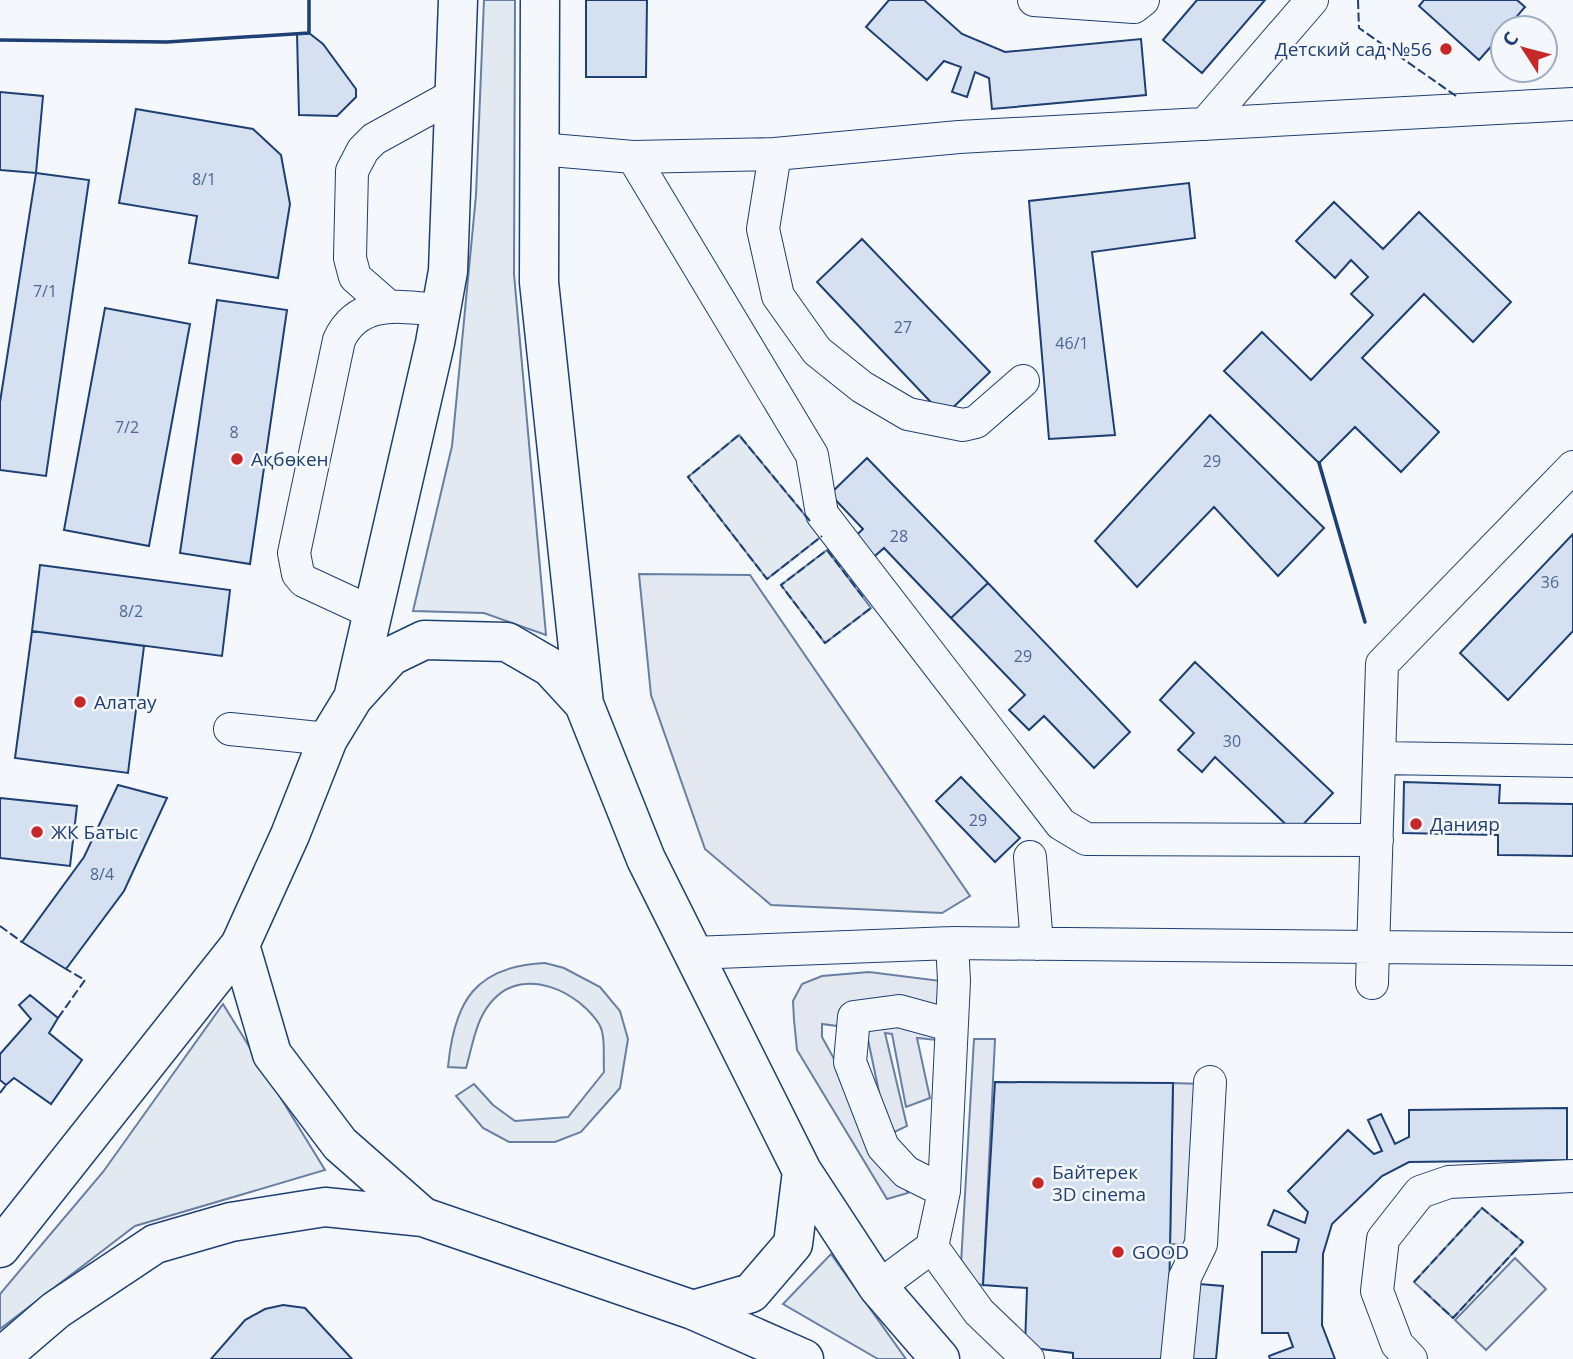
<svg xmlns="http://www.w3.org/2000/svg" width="1573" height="1359" viewBox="0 0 1573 1359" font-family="'Open Sans',sans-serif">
	<rect width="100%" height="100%" fill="#f4f7fb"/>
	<path fill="#e3e9f0" stroke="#687fa3" stroke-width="2" d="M484 0H515L514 274 546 635 484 613 413 611 452 446 476 195Z
		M739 435 822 536 767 579 688 477Z
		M827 550 871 608 825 643 781 585Z
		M545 963 564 968 600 987 620 1011 628 1039 620 1088 581 1132 555 1142H509L483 1128 456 1096 474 1084 493 1105 515 1121 568 1117 604 1072C603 1059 606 1035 599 1024 579 992 525 966 494 999 476 1017 473 1044 466 1068L448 1067C454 1002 475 966 545 963Z
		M223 1004 325 1170 135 1226 0 1329V1294L103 1172Z
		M1482 1208 1523 1242 1453 1318 1414 1282Z
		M831 1254 906 1359H878L783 1304Z
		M1515 1258 1546 1289 1486 1350 1455 1320Z"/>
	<path fill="#e3e8f0" stroke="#687fa3" stroke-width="2" d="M639 574 750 575 970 896 942 913 771 905 705 849 651 695Z
		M869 972 949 982 937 1040 917 1038 930 1098 906 1107 892 1034 885 1033 907 1126 888 1135 866 1030 822 1024V1037L908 1193 887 1199 797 1050 794 1020 793 1001 802 984 822 976Z
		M974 1039H995L983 1285 960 1281Z
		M1173 1083 1201 1084 1198 1245 1170 1244Z"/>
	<path fill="#d5e0f0" stroke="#1d3f73" stroke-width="2" d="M586 0H647L646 77H586Z
		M889 0H924L962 34 1005 52 1141 39 1146 95 992 109 989 78 975 72 967 97 952 92 961 67 944 61 927 80 866 27Z
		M1197 0H1265L1202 73 1163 40Z
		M1424 0H1517L1525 7 1507 28H1503V33L1479 60 1419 6Z
		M309 33 323 44 356 89V97L337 116 299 115 297 34Z
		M0 92 43 96 36 173 0 170Z
		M136 109 253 129 281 155 290 204 278 278 189 263 197 216 119 203Z
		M36 173 89 180 46 476 0 470V402Z
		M1189 183 1195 238 1092 252 1115 435 1049 439 1029 201Z
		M1334 202 1383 249 1419 212 1511 302 1473 342 1424 294 1362 358 1439 432 1401 472 1355 427 1319 463 1224 371 1262 332 1311 380 1373 315 1351 294 1368 277 1351 260 1335 278 1296 241Z
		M862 239 990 372 944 416 817 282Z
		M217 300 287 310 250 564 180 553Z
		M105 308 190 324 149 546 64 530Z
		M1210 415 1324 528 1278 576 1214 507 1137 587 1095 541Z
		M867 458 988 583 951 618 884 548 867 563 848 543 863 529 830 494Z
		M1573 534V631L1508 700 1460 653Z
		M40 565 230 590 222 656 32 631Z
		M988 583 1130 732 1094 768 1044 716 1029 730 1009 710 1025 695 951 618Z
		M32 631 144 646 128 773 15 758Z
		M1195 662 1333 793 1295 833 1215 757 1202 772 1178 750 1194 733 1160 700Z
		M961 777 1020 838 995 862 936 801Z
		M1404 782 1500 785 1499 803 1573 804V856L1498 855V835L1403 833Z
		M118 785 167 798 124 891 66 969 22 942 84 857Z
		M0 798 77 806 70 866 0 858Z
		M30 995 58 1018 49 1033 82 1060 51 1104 14 1078 6 1085 0 1080V1054L31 1019 19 1005Z
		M995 1082 1173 1083 1168 1359H1073V1353L1025 1347 1027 1288 983 1285Z
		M1567 1108V1160L1409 1162 1382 1176 1332 1224 1323 1254 1322 1325 1335 1359H1270L1269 1356 1293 1347 1288 1333H1262V1252H1296L1299 1239 1268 1225 1274 1210 1305 1223 1308 1212 1288 1191 1348 1130 1374 1154 1382 1151 1368 1120 1381 1114 1395 1144 1409 1137V1110Z
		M1199 1284 1223 1286 1216 1359H1192Z
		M283 1305 305 1308 352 1359H211L245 1320 265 1309Z"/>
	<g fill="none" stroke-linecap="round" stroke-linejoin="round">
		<g stroke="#1d3f73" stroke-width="34">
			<path id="minor" d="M1034 0 1134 7 1143 0
				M1205 124 1312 0
				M539 149 633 157 775 154 763 229 778 296 817 351 862 387 908 414 963 425 976 422 1023 381
				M775 154 959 137 1573 104
				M633 157 812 455 822 514 1061 824 1086 839 1377 840
				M387 305 355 277 350 258 352 171 363 150 374 139 454 95
				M373 613 304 581 298 574 294 553 339 340C359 297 402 307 441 310
				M230 729 328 739
				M1379 758 1573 761
				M1030 857 1037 944
				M692 953 952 943 1573 949
				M1372 983 1382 664 1573 467
				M944 1191 906 1172 883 1147 850 1062 854 1017 899 1011 950 1025
				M932 1247 979 1312 1028 1359
				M878 1287 932 1247 944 1191 954 981 952 943
				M1177 1359 1185 1277 1201 1244 1210 1082
				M1411 1359 1397 1344 1377 1291 1383 1239 1420 1192 1449 1182 1573 1176"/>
		</g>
		<g stroke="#1d3f73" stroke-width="41">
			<path id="major" d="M540 0 539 282 584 704
				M354 694 435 343 448 271 458 0
				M802 1171 793 1244 751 1293 693 1310 423 1217 340 1144 272 1054 240 945 290 835 328 739 353 698 391 656 424 640 507 642 550 667 584 704 646 859 802 1171 878 1287 940 1359
				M0 1248 240 945
				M693 1310 804 1359
				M0 1358 56 1310 155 1244 231 1222 325 1207 423 1217"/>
		</g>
		<use href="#minor" stroke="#f4f7fb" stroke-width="32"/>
		<use href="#major" stroke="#f4f7fb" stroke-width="38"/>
		<path stroke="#1d3f73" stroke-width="2" stroke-dasharray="9 3.5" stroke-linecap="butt" d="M1358 0 1359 28 1456 96
			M810 521 739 435 688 477 767 579 822 536
			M863 597 827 550 781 585 825 643 871 608
			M0 926 22 942
			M58 1018 85 980 66 969
			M0 1093 6 1085
			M1414 1282 1482 1208 1523 1242 1453 1318 1422 1289"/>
		<path stroke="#1d3f73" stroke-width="3.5" d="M0 40 167 42 309 33V0
			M1319 463 1365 622"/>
	</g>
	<g fill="#c62828" stroke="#f4f7fb" stroke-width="2.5">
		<circle cx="1446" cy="49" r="7"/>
		<circle cx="237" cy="459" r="7"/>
		<circle cx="80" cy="702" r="7"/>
		<circle cx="1416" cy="824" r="7"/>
		<circle cx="37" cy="832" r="7"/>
		<circle cx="1038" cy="1183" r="7"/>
		<circle cx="1118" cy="1252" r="7"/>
	</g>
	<g text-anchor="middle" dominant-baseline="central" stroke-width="5" stroke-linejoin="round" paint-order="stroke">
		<g font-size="16" fill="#4b6792">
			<text x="204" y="179">8/1</text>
			<text x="45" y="291">7/1</text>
			<text x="903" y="327">27</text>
			<text x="1072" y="343">46/1</text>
			<text x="127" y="427">7/2</text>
			<text x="234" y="432">8</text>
			<text x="1212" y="461">29</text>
			<text x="899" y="536">28</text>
			<text x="1550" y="582">36</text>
			<text x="131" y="611">8/2</text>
			<text x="1023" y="656">29</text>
			<text x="1232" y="741">30</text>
			<text x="978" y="820">29</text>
			<text x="102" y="874">8/4</text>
		</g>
		<g font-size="19" fill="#1d3f73" stroke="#f4f7fb" text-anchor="start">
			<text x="1432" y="49" text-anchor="end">Детский сад №56</text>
			<text x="251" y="459">Ақбөкен</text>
			<text x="94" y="702">Алатау</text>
			<text x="1430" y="824">Данияр</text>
			<text x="51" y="832">ЖК Батыс</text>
			<text x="1052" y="1172">Байтерек<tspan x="1052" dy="22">3D cinema</tspan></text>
			<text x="1132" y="1252">GOOD</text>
		</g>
	</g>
	<g transform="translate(1524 49) rotate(306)"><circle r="33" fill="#f4f7fb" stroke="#9eadc5" stroke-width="2"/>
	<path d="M0-5L12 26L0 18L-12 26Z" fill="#c62828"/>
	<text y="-10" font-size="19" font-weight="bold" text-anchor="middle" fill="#1d3f73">С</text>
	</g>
</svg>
